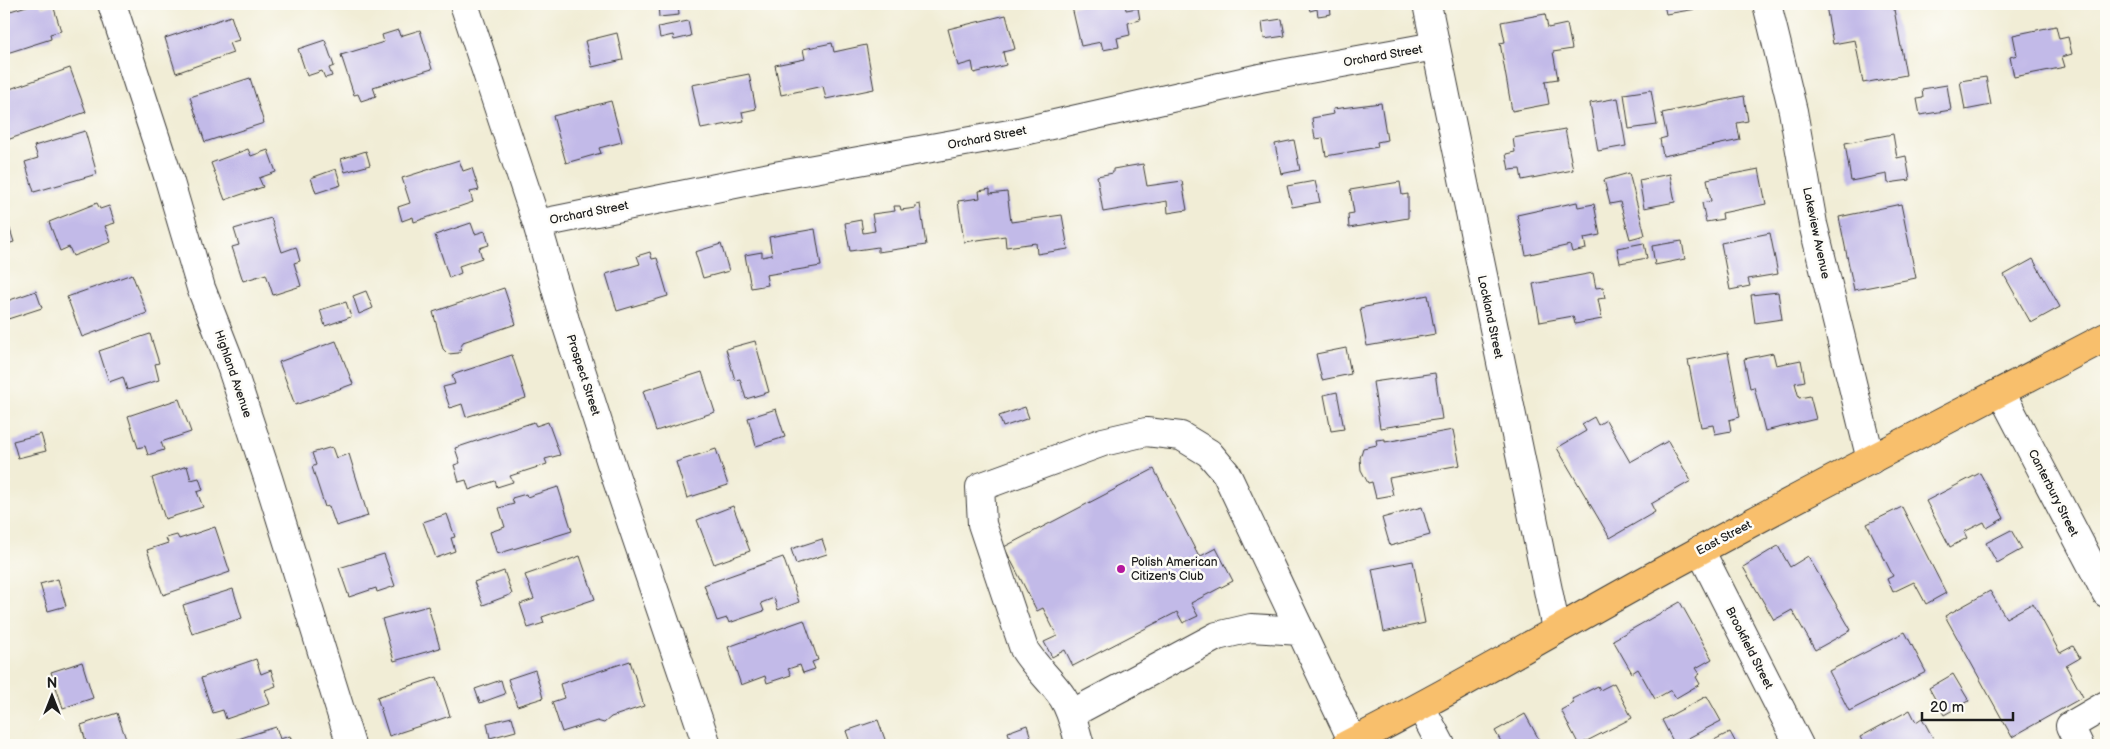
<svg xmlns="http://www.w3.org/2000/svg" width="2110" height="749" viewBox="0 0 2110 749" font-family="'Balsamiq Sans',sans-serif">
	<rect width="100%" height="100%" fill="#fdfcf7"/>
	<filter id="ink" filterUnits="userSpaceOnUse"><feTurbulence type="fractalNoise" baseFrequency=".02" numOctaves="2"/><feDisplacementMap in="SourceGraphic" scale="10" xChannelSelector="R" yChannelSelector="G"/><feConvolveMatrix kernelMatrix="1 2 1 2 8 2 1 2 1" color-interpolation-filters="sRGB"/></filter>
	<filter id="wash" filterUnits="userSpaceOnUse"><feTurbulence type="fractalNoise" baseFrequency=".0096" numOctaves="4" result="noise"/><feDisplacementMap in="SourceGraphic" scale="20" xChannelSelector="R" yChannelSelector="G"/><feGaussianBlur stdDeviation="1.12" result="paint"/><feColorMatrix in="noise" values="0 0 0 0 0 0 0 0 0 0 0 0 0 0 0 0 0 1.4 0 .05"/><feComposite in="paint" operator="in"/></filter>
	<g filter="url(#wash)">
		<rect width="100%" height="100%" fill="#f1edd6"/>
		<g id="blocks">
			<path fill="#c2bae8" d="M33 4H40L42 8 53 5 61 31 50 34 51 39 4 54V13Z
				M658 4H678L679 15 659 17Z
				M1086 4H1125L1126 10 1138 8 1140 20 1128 23 1130 35 1117 38 1119 47 1103 50 1101 42 1081 46 1072 7Z
				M1308 4H1336V5L1330 6 1331 14 1318 16 1317 9 1310 11Z
				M1664 4H1701L1702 8 1666 14Z
				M1835 4H1893L1906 75 1863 83 1855 40 1833 44 1826 6Z
				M1545 14 1548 28 1567 24 1572 49 1553 52 1558 79 1545 81 1549 104 1512 111 1500 43 1505 42 1501 22Z
				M1006 15 1015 49 1003 52 1006 65 974 73 972 62 958 66 948 29Z
				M231 16 239 40 229 43 233 53 176 73 165 38Z
				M1282 19 1285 36 1264 39 1262 22Z
				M688 21 691 36 674 40 673 35 660 38 658 27Z
				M2056 26 2059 39 2068 37 2072 54 2062 57 2065 67 2014 77 2010 57 2017 55 2013 35Z
				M398 30 400 36 420 30 432 69 373 87 376 96 361 101 358 94 354 95 341 55 384 42 382 35Z
				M617 33 623 60 592 67 585 41Z
				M325 40 334 66 329 68 332 76 325 78 322 71 307 76 298 49Z
				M832 43 834 52 866 45 874 89 826 99 823 86 781 95 775 65 805 59 803 49Z
				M70 68 86 112 7 140 4 135V91Z
				M749 74 756 109 742 112 744 121 701 129 692 85Z
				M1986 77 1991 105 1965 110 1960 81Z
				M250 78 264 123 205 142 190 97Z
				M1947 85 1951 110 1920 115 1917 99 1923 98 1922 89Z
				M1651 90 1657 125 1629 129 1624 94Z
				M1744 96 1748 121 1737 123 1740 140 1663 156 1660 139 1667 137 1662 113Z
				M1618 98 1626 146 1598 151 1590 103Z
				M611 101 622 142 599 148 601 153 566 163 553 116Z
				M1381 103 1387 140 1377 142 1378 147 1326 156 1323 138 1315 139 1312 118 1334 114 1333 109Z
				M1565 129 1573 170 1522 180 1520 169 1509 170 1506 154 1515 152 1513 138Z
				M85 131 97 174 34 192 25 162 38 158 34 146Z
				M1893 134 1897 158 1906 156 1910 180 1888 183 1887 174 1851 181 1845 143Z
				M1294 140 1300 170 1281 174 1275 144Z
				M248 149 251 156 268 150 276 172 259 178 263 187 225 200 211 163Z
				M366 151 370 165 345 172 341 159Z
				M459 160 463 171 472 168 479 190 470 192 473 202 414 222 413 217 402 221 398 207 410 203 402 178Z
				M1143 164 1147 186 1182 181 1187 210 1168 213 1167 201 1103 212 1097 176 1113 173V169Z
				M336 169 341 185 316 193 311 178Z
				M1759 169 1766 204 1722 213 1723 219 1706 222 1702 203 1711 201 1707 179Z
				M1629 173 1645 235 1630 239 1620 202 1610 204 1604 180Z
				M1670 174 1675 202 1644 208 1639 180Z
				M1315 181 1320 202 1292 207 1287 186Z
				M1400 182 1402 195 1408 194V218L1349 228 1348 214 1354 213 1350 190Z
				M990 189V194L1007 192 1011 222 1062 215 1068 249 1037 254 1036 243 1006 247 1005 236 964 242 958 201 980 198 979 191Z
				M1577 202 1578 207 1594 204 1600 235 1584 238 1586 249 1572 252 1570 245 1526 255 1517 215Z
				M97 203 100 209 109 206 115 223 105 226 111 242 73 256 69 247 60 251 49 222Z
				M920 204 926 245 878 252V247L850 251 845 223 861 220 863 233 875 231 872 214 895 211 894 206H900L901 210 916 208V205Z
				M1901 204 1916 278 1854 290 1839 217Z
				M271 218 282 252 296 247 300 261 294 263 301 286 273 295 266 274 243 281 232 247 239 245 234 229Z
				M8 223 14 242 4 245V224Z
				M471 223 475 234 485 231 489 245 479 248 482 258 459 266 461 273 449 278 435 235Z
				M815 229 821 266 766 275 768 285 751 288 745 255 762 252V257L772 255 769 237Z
				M1770 233 1778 274 1748 279 1750 286 1730 290 1721 243Z
				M1682 241 1685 259 1655 265 1652 246Z
				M1644 243 1647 258 1620 263 1617 248Z
				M721 244 729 271 703 278 695 252Z
				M650 252 652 259 657 258 668 296 617 311 606 274 640 264 637 256Z
				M2033 259 2060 307 2031 323 2004 275Z
				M1593 273 1596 288 1603 287 1605 298 1598 299 1602 319 1575 324 1573 316 1540 322 1533 284Z
				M132 274 147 313 82 337 67 297Z
				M504 288 516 324 463 342 459 353 448 354 443 349 433 312Z
				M36 291 42 308 8 319 4 302Z
				M366 291 373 308 359 314 353 296Z
				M1778 292 1782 319 1755 323 1751 295Z
				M1428 295 1435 334 1367 346 1360 308Z
				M346 302 351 317 325 326 320 310Z
				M150 334 159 363 155 364 159 380 127 390 123 377 109 382 99 351Z
				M336 341 353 384 295 405 279 362Z
				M755 341 769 392 746 399 740 379 735 380 726 349Z
				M1346 348 1351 374 1322 380 1316 354Z
				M1728 352 1740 417 1729 420 1731 431 1715 434 1713 425 1701 427 1688 360Z
				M1773 353 1776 365 1801 360 1805 381 1795 383 1799 398 1810 396 1816 419 1765 431 1754 387 1750 388 1744 359Z
				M512 355 526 398 466 417 462 404 450 408 443 387 455 384 452 375Z
				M702 372 715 412 656 431 643 391Z
				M1435 373 1442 419 1380 428 1373 382Z
				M1337 392 1344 429 1331 431 1324 395Z
				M179 399 191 432 161 442 164 450 148 455 145 446 138 448 128 416Z
				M1025 407 1029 418 1003 427 999 416Z
				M776 409 785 437 756 446 748 418Z
				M1594 417 1598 425 1606 420 1630 462 1668 441 1691 481 1651 504 1655 512 1610 538 1557 448 1586 431 1582 424Z
				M534 422 536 426 548 422 560 455 545 459 547 464 510 476 513 482 497 487 495 481 469 490 466 480 459 482 454 465 460 463 455 448Z
				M1453 430 1460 465 1389 478 1393 495 1376 498 1372 482 1368 483 1361 470 1360 458 1363 448 1377 445 1376 440 1385 439V442Z
				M41 434 46 451 18 458 13 441Z
				M332 447 336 458 349 454 368 516 336 526 329 506 325 507 312 467 316 465 312 453Z
				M716 449 728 485 687 498 676 462Z
				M187 466 191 480 199 478 203 490 197 492 203 507 165 519 152 478Z
				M1154 469 1199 557 1216 548 1233 581 1191 603 1198 616 1183 623 1177 612 1073 666 1065 650 1052 657 1044 642 1057 636 1043 608 1037 611 1004 547Z
				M1980 473 2004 518 1987 528 1984 522 1964 532 1967 538 1950 547 1926 501Z
				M558 487 572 531 497 554 490 532 505 527 499 508 514 504 512 498 526 494 527 497Z
				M733 506 750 551 714 564 697 520Z
				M1422 507 1430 535 1390 546 1382 518Z
				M1902 507 1946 593 1926 604 1914 582 1893 592 1887 579 1893 576 1867 524Z
				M447 514 455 537 451 538 455 551 436 558 423 522Z
				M215 527 230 572 163 595 147 550 168 543 166 538 177 535 179 539Z
				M2011 530 2022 549 1997 563 1986 543Z
				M822 539 827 554 796 564 791 549Z
				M1778 546 1790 567 1808 556 1851 630 1815 650 1792 610 1774 620 1743 567Z
				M384 554 395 586 377 592 376 588 349 597 339 568Z
				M580 556 595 599 542 617 544 623 528 628 520 604 534 599 525 575Z
				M783 557 799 602 778 610 774 598 761 603 764 611 729 623 727 618 717 621 704 585Z
				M1413 561 1425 623 1384 632 1372 569Z
				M504 571 512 594 483 605 474 582Z
				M58 579 66 606 48 611 40 584Z
				M233 589 242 618 192 634 183 605Z
				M1990 591 2006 618 2033 603 2060 653 2073 646 2080 658 2066 666 2083 697 2012 737 1945 616Z
				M1680 602 1712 659 1696 668 1700 674 1696 677 1700 684 1676 698 1671 690 1655 699 1638 669 1632 673 1613 640Z
				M428 606 440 648 394 661 382 619Z
				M804 620 818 660 812 662 815 669 803 673 800 665 788 669 791 675 767 683 765 676 741 685 728 647Z
				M1905 632 1926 672 1849 711 1829 671Z
				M256 659 261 674 271 670 276 686 265 690 270 704 226 719 223 710 213 713 201 678Z
				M630 661 644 706 611 717 604 723 597 721 562 732 552 702 564 698 560 684Z
				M82 662 93 698 63 708 51 672Z
				M535 670 543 698 517 706 508 679Z
				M1953 674 1969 701 1944 715 1929 688Z
				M437 677 450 716 389 736 377 697Z
				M501 680 505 694 480 703 475 689Z
				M1614 683 1632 718 1579 745 1561 710 1574 703 1572 699 1598 686 1600 690Z
				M1707 696 1721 721 1675 745 1662 720Z
				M1910 710 1916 722 1922 718 1934 740 1928 743 1929 745H1854L1862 741 1860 737Z
				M117 713 128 745H87L81 725Z
				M1525 714 1542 745H1503L1495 731Z
				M512 717 516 731 490 738 487 723Z
				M878 720 887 745H851L846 731Z
				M1027 725 1033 745H1012L1008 732Z
				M276 727 280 739 290 736 293 745H219Z
				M1730 732 1737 745H1704Z"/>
		</g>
	</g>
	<g filter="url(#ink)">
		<use href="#blocks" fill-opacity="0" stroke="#3c3b38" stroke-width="1"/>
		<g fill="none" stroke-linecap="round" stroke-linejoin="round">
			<g stroke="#3c3b38" stroke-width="30">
				<path id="minor" d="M112 4 169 179 201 288 228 357 268 478 351 745
					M464 4 537 224 565 320 611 463 707 745
					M1427 4 1556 629
					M1767 4 1793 111 1813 224 1871 460
					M537 224 775 176 1015 133 1260 78 1435 46
					M2001 392 2106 593
					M1700 550 1799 745
					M1421 707 1441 745
					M1071 714 1217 636 1251 628 1300 631
					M1080 745C1075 729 1072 712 1063 698 1051 680 1035 667 1024 649L982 524 980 487 1103 442 1146 432 1181 436 1209 453 1226 473 1353 742
					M2079 745 2070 726 2106 705"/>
			</g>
			<g stroke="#3c3b38" stroke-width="30">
				<path id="major" d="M1346 745C1462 687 1573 619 1688 557 1826 481 1967 410 2106 337"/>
			</g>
			<use href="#minor" stroke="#fff" stroke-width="28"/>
			<use href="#major" stroke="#f8bf6c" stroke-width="28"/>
		</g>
	</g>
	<circle fill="#b5179e" stroke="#fdfcf7" stroke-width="2" cx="1121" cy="569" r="5"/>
	<g text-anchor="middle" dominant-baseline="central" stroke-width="5" stroke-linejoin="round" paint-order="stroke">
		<g font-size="12" fill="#1c1c1c" stroke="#fdfcf7">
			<text transform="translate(1383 56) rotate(-10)">Orchard Street</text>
			<text transform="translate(987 138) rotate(-11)">Orchard Street</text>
			<text transform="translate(589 213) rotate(-11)">Orchard Street</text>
			<text transform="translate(1816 233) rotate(78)">Lakeview Avenue</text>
			<text transform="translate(1490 317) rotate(78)">Lockland Street</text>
			<text transform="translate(233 374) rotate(71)">Highland Avenue</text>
			<text transform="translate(583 375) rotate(72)">Prospect Street</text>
			<text transform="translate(2053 493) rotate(63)">Canterbury Street</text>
			<text transform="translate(1724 538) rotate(-28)">East Street</text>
			<text transform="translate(1749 648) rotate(63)">Brookfield Street</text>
		</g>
		<g font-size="12" fill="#1c1c1c" stroke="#fdfcf7" text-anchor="start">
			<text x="1131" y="562">Polish American<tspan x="1131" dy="14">Citizen's Club</tspan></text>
		</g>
	</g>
	<rect width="2110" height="749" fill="none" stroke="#fdfcf7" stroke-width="20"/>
	<g transform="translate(52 696)" stroke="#fdfcf7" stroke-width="4" paint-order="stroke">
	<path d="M0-4L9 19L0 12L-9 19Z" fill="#1c1c1c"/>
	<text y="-8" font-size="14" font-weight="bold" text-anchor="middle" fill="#1c1c1c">N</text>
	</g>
	<path d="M1922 712v8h91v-8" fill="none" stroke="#1c1c1c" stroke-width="2.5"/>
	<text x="1930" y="712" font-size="15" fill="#1c1c1c" stroke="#fdfcf7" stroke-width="4" paint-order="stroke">20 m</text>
</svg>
